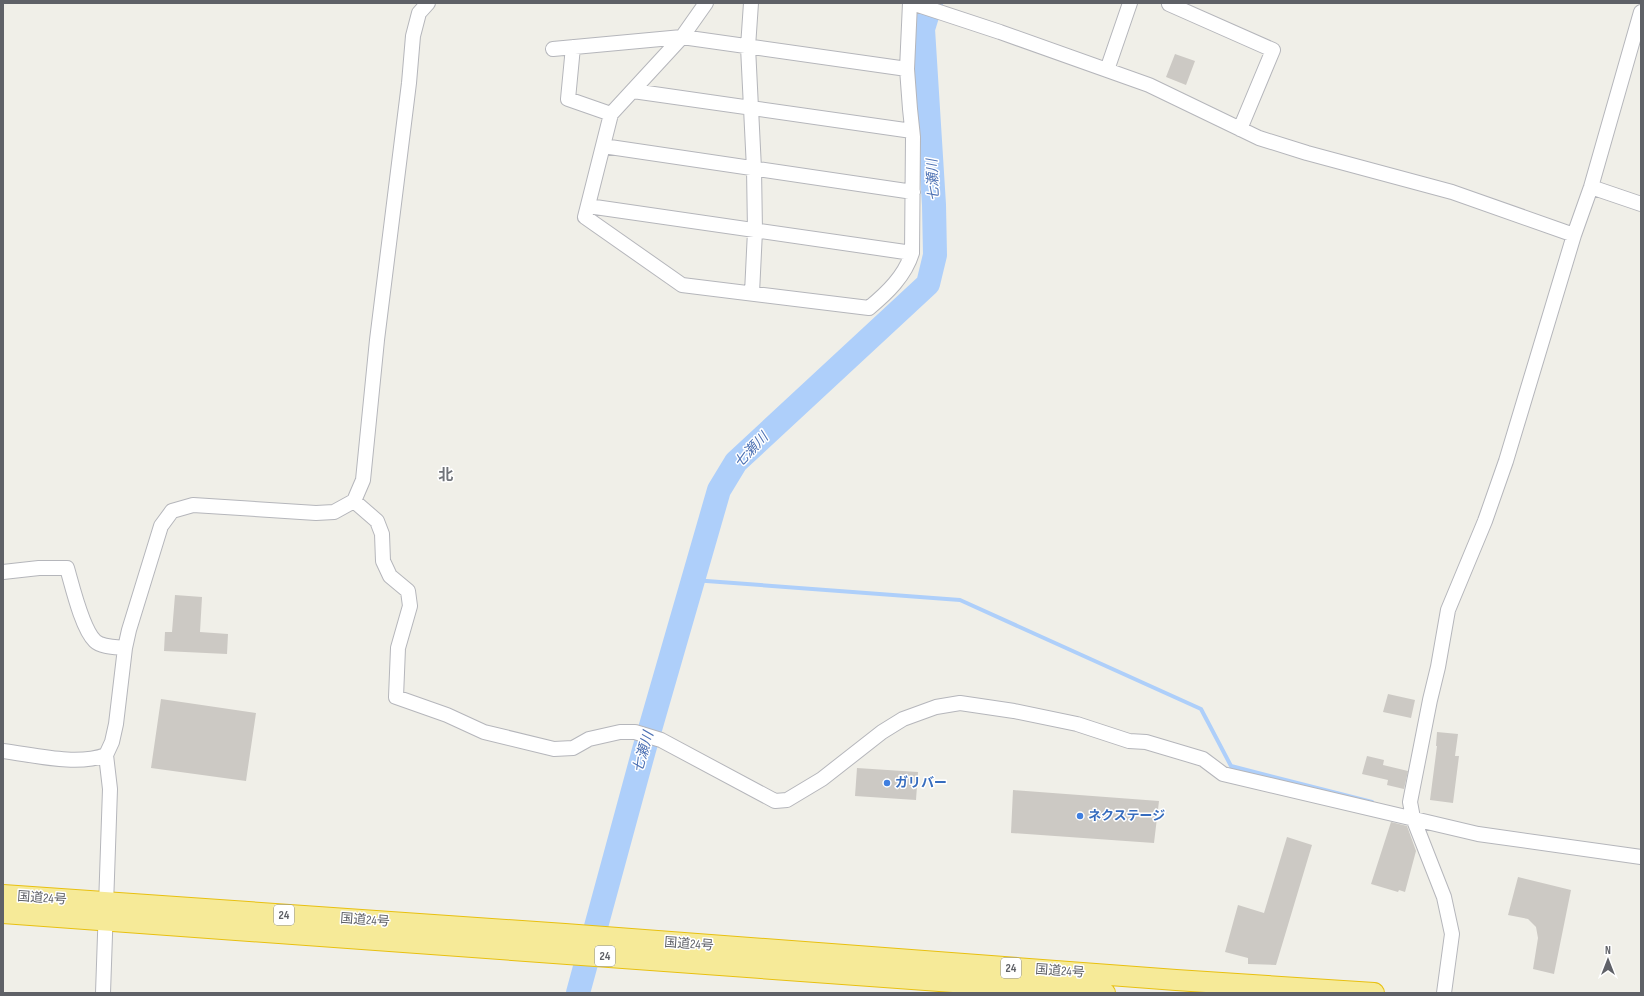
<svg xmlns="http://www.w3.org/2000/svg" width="1644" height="996" viewBox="0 0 1644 996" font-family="'Sofia Sans Condensed','Noto Sans JP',sans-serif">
	<rect width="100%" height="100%" fill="#f0efe8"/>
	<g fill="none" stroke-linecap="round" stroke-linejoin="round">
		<path stroke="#aecffa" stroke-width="4" d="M693 580 960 600 1201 709 1231 766 1372 802"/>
		<path stroke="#aecffa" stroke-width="24" d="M578 993 644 750 719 490 736 462 928 284 935 255 934 205 923 29 931 3"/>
	</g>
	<path fill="#ccc9c4" d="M1175 54 1195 61 1186 85 1166 77Z
		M175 595 202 597 200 632 228 634 227 654 164 651 165 632H172Z
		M1388 694 1415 700 1411 718 1383 712Z
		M161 699 256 713 246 781 151 768Z
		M1437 732 1458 734 1455 756H1459L1453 803 1430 800 1437 746H1436Z
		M1367 756 1384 760 1383 765 1408 771 1404 789 1387 785 1388 780 1362 774Z
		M857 768 918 772 916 800 855 796Z
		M1013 790 1159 801 1154 843 1011 833Z
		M1391 822 1407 826 1416 851 1405 892 1399 890 1398 892 1371 884Z
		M1287 837 1312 845 1276 965 1248 964V958L1225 952 1238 905 1264 913Z
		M1518 877 1571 890 1554 974 1533 969 1538 938 1536 927 1528 919 1508 915Z"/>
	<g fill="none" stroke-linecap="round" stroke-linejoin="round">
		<g stroke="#b5b6bb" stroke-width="16">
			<path id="minor" d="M706 3 682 37 611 114 585 217 682 285 869 308C887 293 905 276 912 253L913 137 910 109 907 69 910 3
				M751 3 748 47 754 169 755 231 752 293
				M912 3 1000 32 1149 85 1259 138 1307 153 1452 192 1574 235
				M1169 4 1273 50 1240 129
				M573 47 568 99 611 114
				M553 49 682 37 907 69
				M1107 70 1130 3
				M633 91 912 131
				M603 146 913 192
				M1591 187 1641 204
				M588 206 912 253
				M354 501 377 521 382 534 383 561 390 576 408 591 410 606 398 648 396 697 447 715 484 732 554 749 573 748 589 739 620 732H635L661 740 775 801 787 800 822 779 882 732 903 719 936 707 960 703 1014 711 1077 724 1129 741 1146 742 1203 759 1223 774 1478 834 1641 857
				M3 572 39 568H67C72 585 82 629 95 641 101 647 116 647 125 648
				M3 751C35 755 76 766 106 755
				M103 993 110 789 106 755 112 742 116 724 125 648 129 630 161 526 172 511 193 505 316 513 334 512 354 501 363 480 377 340 409 83 413 36 419 13 428 3
				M1444 993 1452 934 1444 897 1413 818 1410 802 1430 700 1438 667 1448 610 1485 521 1506 461 1574 235 1591 187 1641 12"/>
		</g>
		<g stroke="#e8c010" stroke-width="22">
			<path id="highway" d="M3 895 565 934 1176 980 1374 993
				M3 913 1105 993"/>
		</g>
		<use href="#minor" stroke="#fff" stroke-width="14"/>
		<use href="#highway" stroke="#f6ea98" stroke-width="20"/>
	</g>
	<g fill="#3f7fe0" stroke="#fff" stroke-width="1.5">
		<circle cx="887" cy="783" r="4"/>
		<circle cx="1080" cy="816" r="4"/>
	</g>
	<g text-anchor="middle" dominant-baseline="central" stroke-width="3" stroke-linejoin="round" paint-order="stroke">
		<g fill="#fff" stroke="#8f9095" stroke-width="1">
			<rect x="274" y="905" width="20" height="20" rx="3"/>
			<rect x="595" y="946" width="20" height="20" rx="3"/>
			<rect x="1001" y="958" width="20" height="20" rx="3"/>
		</g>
		<g font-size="12" font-weight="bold" fill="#5f6167">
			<text x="284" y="915">24</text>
			<text x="605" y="956">24</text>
			<text x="1011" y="968">24</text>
		</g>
		<g font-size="13" font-weight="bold" fill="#366cbe" stroke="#fff" text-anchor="start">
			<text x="895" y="783">ガリバー</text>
			<text x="1088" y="816">ネクステージ</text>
		</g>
		<g font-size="13" fill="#5f6167" stroke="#fff">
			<text transform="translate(42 898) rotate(4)">国道24号</text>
			<text transform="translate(365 920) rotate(4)">国道24号</text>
			<text transform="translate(689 944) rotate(4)">国道24号</text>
			<text transform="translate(1060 971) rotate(4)">国道24号</text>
		</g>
		<g font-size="14" font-style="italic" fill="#4e72b4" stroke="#fff">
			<text transform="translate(933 180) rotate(-93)">七瀬川</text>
			<text transform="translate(751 450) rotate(-46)">七瀬川</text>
			<text transform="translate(643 752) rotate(-74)">七瀬川</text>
		</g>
		<g font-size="15" font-weight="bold" fill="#707379" stroke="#fff">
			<text x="446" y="475">北</text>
		</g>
	</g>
	<rect width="1644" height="996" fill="none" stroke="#5f6167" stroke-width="8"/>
	<g transform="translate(1608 960)" stroke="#ffffff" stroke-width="3" paint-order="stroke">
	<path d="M0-3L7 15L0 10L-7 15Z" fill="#5f6167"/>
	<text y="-6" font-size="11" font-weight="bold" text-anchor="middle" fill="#5f6167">N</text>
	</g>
</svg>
